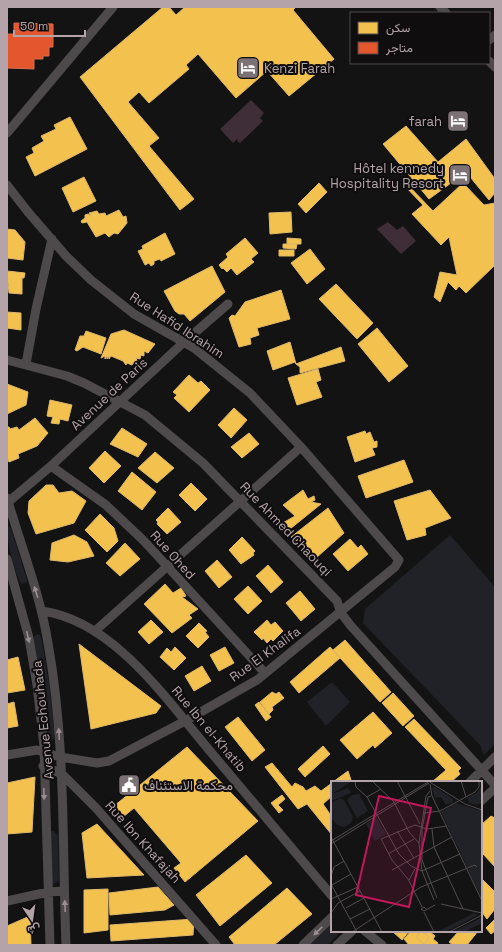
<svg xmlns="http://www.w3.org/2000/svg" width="502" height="952" viewBox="0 0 502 952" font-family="'Space Grotesk',Vazirmatn,sans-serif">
	<rect width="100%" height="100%" fill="#131313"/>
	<path fill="#212128" d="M7 525 11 528 27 580 26 583 22 584C13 572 7 540 7 525Z
		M450 535 495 587V744L484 755 480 745 363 623 365 609Z
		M37 634 40 635 42 641 50 690 55 735 54 739 51 740 48 738 34 639V636Z
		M332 682 350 702 326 726 307 702Z
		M51 831H54L58 836 59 881 52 885 50 835Z
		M332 923V931H341L328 945H310Z"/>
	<path fill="#3f2e38" d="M251 100 264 113 260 118 263 121 240 143 237 141 238 138 233 143 220 129Z
		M388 222 397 230 403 226 416 241 401 254 377 229Z"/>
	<path fill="#f2c14e" stroke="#dfb86a" d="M163 7H169L176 15 185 7H296L293 10 334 59 289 96 267 71 236 98 198 54 186 65 189 69 149 103 139 92 128 102 159 138 149 146 194 199 180 210 80 77Z
		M70 117 87 149 35 176 26 157 34 153 32 148 44 141 41 136 56 129 54 125Z
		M406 126 438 162 466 139 495 179V193L489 200 466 172 429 199 383 144Z
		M84 177 96 201 73 212 62 188Z
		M404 181 433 211 463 183 484 205 495 203V265L466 293 459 286 456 290 448 282 440 302 434 297 440 272 457 275 449 237 441 245 412 214 423 205 402 183Z
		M319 183 327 192 306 213 298 204Z
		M119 210 123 217 126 216 127 223 118 234 114 233 109 237 105 233 96 237 87 222 82 223 81 221 85 218V215L88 214 91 216 89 213 97 211 99 214 105 213 106 216Z
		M291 212 292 232 270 234 269 213Z
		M7 229 15 230 25 242 23 260 7 258Z
		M165 233 175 254 161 261 160 259 154 261V264L151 266 149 263 145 265 138 251 143 249 142 246Z
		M245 238 258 253 251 259 254 262 237 275 231 268 227 272 223 268 222 269 219 265 228 257 226 254Z
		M287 238 301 239V244H287Z
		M283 244H297L296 249 283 248Z
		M310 249 325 269 307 284 291 263Z
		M279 250H294V256H279Z
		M212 266 225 292 190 321 184 314H179L175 311 164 291Z
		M7 271 25 273 24 278H22V294L9 293Z
		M336 284 373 323 357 339 319 299Z
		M281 290 290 319 257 328 259 335 250 338 251 344 239 347 229 318 232 315 235 316 245 302Z
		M7 312 21 313V330L7 328Z
		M377 328 408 366 389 382 358 344Z
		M124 330 155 344 148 353 144 351V356L141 355 140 359 136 358 137 361 135 364 133 363 132 365 127 363 126 365 123 361 111 356 109 359V356L107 359V356L105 359V356L101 358 111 334Z
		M86 331 106 338 101 354 83 347 77 351 75 350 80 336H84Z
		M290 342 296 364 295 362 273 370 267 351Z
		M341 347 345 361 300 373V367L296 364Z
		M318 369 321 380 316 382 322 397 297 405 288 378Z
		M189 375 198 383 201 381 210 390 189 412 174 398 177 395 173 392Z
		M7 384 28 392 26 405 7 414Z
		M50 400 72 405 68 421 60 419 59 424 51 423 53 417 47 416Z
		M234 408 247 420 231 438 218 425Z
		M35 418 48 433 37 446 18 454 19 458 9 462 7 458V427H9L10 429 17 427 19 430Z
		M122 428 147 444 138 457 110 444Z
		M365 431 366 434 370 432 374 442 377 441V447L372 448 375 455 355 462 347 437Z
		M249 433 259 444 242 458 231 447Z
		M105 451 121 466 104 483 89 468Z
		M155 452 174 468 157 483 138 468Z
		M404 460 413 482 366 498 358 476Z
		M132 472 156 492 142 510 118 491Z
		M191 483 207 499 195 511 179 495Z
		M46 485H53L59 493 72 491 86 501 74 523 36 534 28 513 29 501Z
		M303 490 308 499 314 496 315 500 311 502 321 504 290 529 281 524 295 516 283 505Z
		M430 490 451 518 425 528 426 535 407 540 394 501Z
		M168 508 181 522 167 534 157 524 158 522 156 520Z
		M328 508 344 533 316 558 291 537Z
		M100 514 114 528 118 541 107 552 85 530Z
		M74 535 87 542 94 556 68 562 50 560 52 543Z
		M242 537 255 551 253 553 254 555 241 564 229 550Z
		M350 539 358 548 361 545 368 554 348 571 333 554Z
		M125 543 140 559 120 576 106 563Z
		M217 560 232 577 219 588 205 571Z
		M268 565 283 582 271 593 256 576Z
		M165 584 173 593 181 588 186 596 182 597 198 609 189 615 192 618 172 633 144 604Z
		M248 586 262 601 248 614 234 599Z
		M300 591 315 609 301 621 286 603Z
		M151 620 163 632 149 644 138 632Z
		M267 620 271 625 275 622 283 631 273 641 271 639 267 643 263 638 262 640 254 632Z
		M199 623 207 631 205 632 209 637 198 648 186 636Z
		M345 640 391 692 380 702 333 650Z
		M79 644 161 706 156 713 91 729Z
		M175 647 186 658 174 670 160 657 167 648 171 652Z
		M225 647 234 663 219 671 210 655Z
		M330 647 340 658 299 693 290 682Z
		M18 657 25 690 7 693V660Z
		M202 666 211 681 194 691 185 676Z
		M272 692 276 694 279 692 284 698 272 707 273 710 269 714 260 702Z
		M393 693 414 716 403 726 382 703Z
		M14 702 18 726 7 728V704Z
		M259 702 271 717 266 721 255 705Z
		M373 712 392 733 375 748 373 745 357 759 340 740Z
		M238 717 265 750 252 761 225 727Z
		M414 719 461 768 458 771 460 774 451 782H432L446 770 405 727Z
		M323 746 330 754 305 777 298 769Z
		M187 747 258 821 185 882 174 868 181 863 134 808 123 817 114 806Z
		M272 763 292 787 295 783 303 787 306 791 315 786 321 791 332 783V796L323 804 332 817V835L307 804 298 809 265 767Z
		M348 771 351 780 349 782H333Z
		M35 777 32 832 7 834V783Z
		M282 795 285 799 278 805 283 810 279 813 271 803Z
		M491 816 495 818V867L483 854 481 856V825Z
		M97 824 144 875 87 878 82 833Z
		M246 855 272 883 220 926 196 895Z
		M481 878 495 892V909L487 919 481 911Z
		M158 887 174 905 165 910 110 915 109 893Z
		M287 888 312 914 274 945H235L229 937Z
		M108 889V930L84 933V890Z
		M30 916 31 945H7V926Z
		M194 919 193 935 111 941 110 925Z
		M495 919V931L491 934 486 928Z
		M392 931H409L402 940Z
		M411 931H421L416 937 424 944 429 937 421 931H429L435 936 433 939 438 943 437 945H409L404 939Z
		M421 931 429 937 424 944 416 937Z
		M459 931H478L467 945H453L449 942Z"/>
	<path fill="#e4572e" stroke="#d66e53" d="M14 23 53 24V47H49V56H43V59H34V69L7 68V34H14Z"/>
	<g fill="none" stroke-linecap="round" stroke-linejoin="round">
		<path stroke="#4e4a4c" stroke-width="9" d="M440 7 446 13
			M489 40 495 35
			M489 61 495 67
			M7 133 113 7
			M7 185 28 212 66 256 91 280 134 314 194 348 250 393 301 447 399 560 395 567 257 680 185 721 109 761 97 763 60 757 37 750 7 755
			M7 360 67 376 84 383 145 415 203 463 337 601 341 613 351 626 495 785
			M26 364 36 309 52 239
			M51 466 106 505 144 541 265 673
			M7 498C21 546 40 594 48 643 66 743 62 844 66 945
			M7 503 51 466 184 342 228 304
			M7 559 29 638 37 685 44 746 50 945
			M42 611C116 621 170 705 215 757 254 803 293 850 332 896
			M95 631 301 447
			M43 766 62 774 96 808 216 945
			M470 782 495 757
			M481 801 495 788
			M7 901 48 892 64 891
			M365 931 382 945
			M303 945 332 917
			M337 945 352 931"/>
	</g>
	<defs><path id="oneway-solid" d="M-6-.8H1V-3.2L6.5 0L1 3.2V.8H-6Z"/></defs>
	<g fill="#9a8e92">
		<use href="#oneway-solid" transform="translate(36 592) rotate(-107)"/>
		<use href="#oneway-solid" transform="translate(28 637) rotate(77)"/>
		<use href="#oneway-solid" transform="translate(59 734) rotate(-93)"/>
		<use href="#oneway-solid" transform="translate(44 794) rotate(88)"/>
		<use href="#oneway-solid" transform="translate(65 906) rotate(-92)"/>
		<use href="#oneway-solid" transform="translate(318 931) rotate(136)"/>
	</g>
	<defs>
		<g id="hotel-square" transform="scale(1.15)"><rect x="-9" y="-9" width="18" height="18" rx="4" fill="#7c7175" stroke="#0f0d0d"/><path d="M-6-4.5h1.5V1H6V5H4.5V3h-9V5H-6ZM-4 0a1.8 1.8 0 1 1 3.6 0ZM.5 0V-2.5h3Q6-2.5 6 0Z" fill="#fff"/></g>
		<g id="civic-square" transform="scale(1.15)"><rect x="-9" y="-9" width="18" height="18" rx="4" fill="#7c7175" stroke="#0f0d0d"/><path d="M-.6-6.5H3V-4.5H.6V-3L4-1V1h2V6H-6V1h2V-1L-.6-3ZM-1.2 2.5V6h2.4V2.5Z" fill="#fff"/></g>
	</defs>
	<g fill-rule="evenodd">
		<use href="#hotel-square" x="248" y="68"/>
		<use href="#hotel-square" x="458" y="121"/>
		<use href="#hotel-square" x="460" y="175"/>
		<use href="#civic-square" x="129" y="785"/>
	</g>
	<g text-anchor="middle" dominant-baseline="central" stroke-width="4" stroke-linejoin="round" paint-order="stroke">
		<g font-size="13" fill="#b4a4aa" stroke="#0f0d0d" text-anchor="start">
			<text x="264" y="68">Kenzi Farah</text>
			<text x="442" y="121" text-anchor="end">farah</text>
			<text x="444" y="168" text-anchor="end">Hôtel kennedy<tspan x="444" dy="15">Hospitality Resort</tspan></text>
			<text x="144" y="785">محكمة الاستئناف</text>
		</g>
		<g font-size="13" fill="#b4a4aa" stroke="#0f0d0d">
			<text transform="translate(177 325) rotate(33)">Rue Hafid Ibrahim</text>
			<text transform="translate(109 394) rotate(-43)">Avenue de Paris</text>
			<text transform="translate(286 529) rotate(46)">Rue Ahmed Chaouqi</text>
			<text transform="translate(173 555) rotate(48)">Rue Ohed</text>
			<text transform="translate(265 654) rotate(-36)">Rue El Khalifa</text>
			<text transform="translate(43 720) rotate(-96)">Avenue Echouhada</text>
			<text transform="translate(209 729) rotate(50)">Rue Ibn el-Khatib</text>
			<text transform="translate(143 842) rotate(48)">Rue Ibn Khafajah</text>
		</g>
	</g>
	<g transform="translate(331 781)">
		<rect width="151" height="151" fill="#131313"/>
		<path d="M0 0H21L1 13 17 7 20 12 0 20ZM151 3V21L146 24 138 22 136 17 147 11ZM104 6 122 18V21L115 24 110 16 104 17 101 7ZM28 13 37 30 26 37 16 19 21 14ZM9 17 13 19 22 36 20 42 13 46 6 44 0 36V22ZM125 22 151 30V118L137 89 140 86H136L110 31ZM45 36 55 53 44 60 35 43ZM143 132 147 134 115 151H106ZM150 137 151 142 133 151H121Z" fill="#212128"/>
		<path fill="none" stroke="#534d4f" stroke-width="1" d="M24 0 25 6 36 16 68 73 80 85 91 90 129 73M41 0 63 21 78 51 88 62M66 0 89 43M97 0 134 23 151 29M130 0 135 16M99 3 101 15 151 120M99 10 95 15 88 62 91 90 103 119M100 15 97 16 91 48V79L106 117M36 16 50 8M93 32 109 30 144 11 148 6V0M101 48 103 66 132 128M66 50 83 77M0 56 51 151M0 60 97 1M0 63 98 2M57 73 83 58M61 89 121 56M0 95 3 86 13 80M78 99 84 88M0 103 26 151M1 104 20 93M0 118 27 106M110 123 151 132M91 126 77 98 61 79 50 58 84 44 96 48 116 45M15 127 33 117M95 128 93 126 90 128 93 130 104 124M93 131 103 151M0 132 7 122 29 110M19 138 39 128M21 151 90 106 144 84 146 86M118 151 151 134"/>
		<path fill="#c2185b" fill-opacity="0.15" stroke="#c2185b" stroke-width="2" d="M48 15 100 27 78 126 25 114Z"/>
		<rect width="151" height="151" fill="none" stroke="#b4a4aa" stroke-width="2"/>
	</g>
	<rect width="502" height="952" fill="none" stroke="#b4a4aa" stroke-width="16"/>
	<rect x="350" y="12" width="140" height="52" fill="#0f0d0d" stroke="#51494c"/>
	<rect x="358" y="22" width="20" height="12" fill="#f2c14e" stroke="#51494c"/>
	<text x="386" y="32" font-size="12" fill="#b4a4aa">سكن</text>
	<rect x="358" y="42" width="20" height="12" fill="#e4572e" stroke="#51494c"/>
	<text x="386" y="52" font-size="12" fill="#b4a4aa">متاجر</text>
	<g transform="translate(32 920) rotate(167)" stroke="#0f0d0d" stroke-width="3" paint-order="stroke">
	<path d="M0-3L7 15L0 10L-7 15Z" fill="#b4a4aa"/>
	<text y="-6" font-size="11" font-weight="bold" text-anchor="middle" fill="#b4a4aa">ش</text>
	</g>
	<path d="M14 30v6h71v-6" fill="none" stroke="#b4a4aa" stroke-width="2"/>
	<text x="20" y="30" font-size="12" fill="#b4a4aa" stroke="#0f0d0d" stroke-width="3" paint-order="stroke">50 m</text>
</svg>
